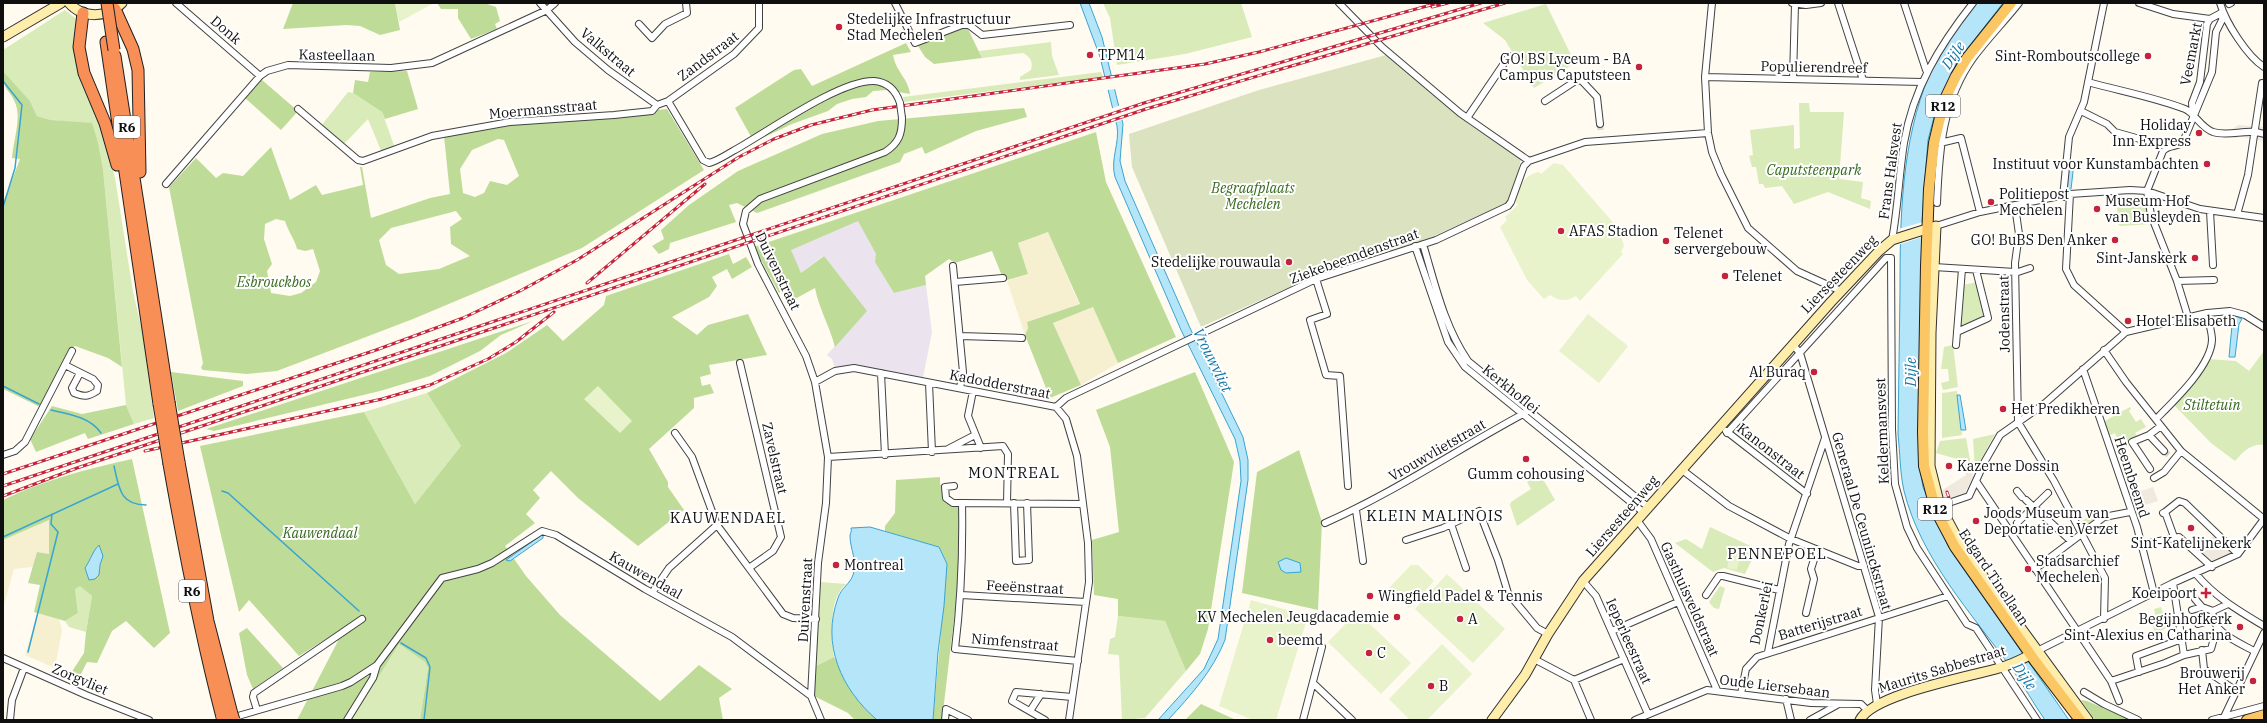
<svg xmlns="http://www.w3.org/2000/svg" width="2267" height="723" viewBox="0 0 2267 723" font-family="'IBM Plex Serif',serif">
	<rect width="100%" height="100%" fill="#fffbf0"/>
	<path fill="#ebe3ed" d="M858 220 876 254 894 293 926 285 932 332 923 378 864 367 850 366 835 368 832 359 827 355 866 311 823 256 801 273 790 250Z"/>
	<path fill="#f6efd0" d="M1048 232 1079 304 1027 322 1028 328 1025 335 1007 281 1028 274 1018 243Z
		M1093 307 1118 363 1081 385 1053 323Z
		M49 520V554L37 552 33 567 14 569 3 608V540Z
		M38 613 59 619 62 630 55 668 25 655Z"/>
	<path fill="#d8ebb9" d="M1103 3H1241L1252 37 1185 54 1117 65 1110 18Z
		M1546 4 1575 63 1534 88 1505 40 1483 23Z
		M65 10 75 18 78 22 77 65 83 85 105 138 115 178 133 292 142 330 154 418 134 424 126 405 103 169 98 142 92 124 51 120 37 116 30 101 3 71V50Z
		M1051 42 1052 56 1059 75 1020 80V77L1031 70C1033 62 1031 57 1023 53L982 58 979 51Z
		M1101 72 1103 77 904 102 903 97Z
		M348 92 353 93 382 112 395 148 382 153 368 119 343 145 321 126Z
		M1799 103H1809L1810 112H1844L1839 179 1863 182 1861 198 1871 201 1870 209 1828 192 1794 204 1782 186 1765 188 1763 184H1759L1756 167H1752L1749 156 1753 155 1750 130 1794 125V149L1800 148Z
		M2117 201 2145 202 2150 224 2120 226 2118 224 2117 207 2119 206Z
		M1977 282 1986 317 1960 328 1963 285Z
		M1953 345 1958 387 1943 390 1941 383 1949 381 1948 369H1941L1944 347Z
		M2264 351V445C2251 443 2243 452 2235 461L2211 443 2174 405 2197 379 2208 359 2236 361 2249 371Z
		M1957 391 1962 435 1942 438V393Z
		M427 393 461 446 415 504 364 412Z
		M2130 407 2131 409 2129 411 2136 422 2141 419 2146 427 2135 433 2137 436 2120 446 2115 433 2108 436 2103 422Z
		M1995 434 1975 470 1973 439Z
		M1966 438 1972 471 1967 475 1957 459 1936 453 1940 441Z
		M1540 474 1555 500 1517 526 1510 505 1511 502 1531 489 1527 482Z
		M2100 509 2103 516 2084 528 2080 523 2088 517 2089 514Z
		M1710 527 1757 549 1745 574 1724 568 1713 572 1675 543 1686 539 1702 549Z
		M820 582 846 584C828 599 831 637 834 657L816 666Z
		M80 585 92 596 86 632 69 627 65 621 78 613 75 589Z
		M1720 586 1725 588 1719 609 1714 608 1709 602Z
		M2161 607 2166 622 2173 620 2177 622 2155 634 2153 625H2150L2148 619 2156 618 2154 609Z
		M1118 616 1165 621 1186 671 1145 718 1122 720 1119 655 1108 654 1110 639 1115 637Z
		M399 644 425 662 428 668 420 720H352Z"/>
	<path fill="#bedc98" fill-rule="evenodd" d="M293 3H395L400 30 380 35 360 26 346 25 283 29Z
		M437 3H484L496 7 500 21 495 24 497 29 471 39 458 18V9H441Z
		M963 27H967L982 58 934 64 925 57 918 46 922 43Z
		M906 43 911 52 893 55C896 72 908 78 910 94L887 90 873 91 866 97 852 99 837 104 828 111 792 124 754 142 735 108 794 70 801 69 812 86Z
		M3 71 30 101 37 116 51 120 92 123 98 142 103 169 122 367 108 358 75 346 68 351 40 407 3 389V203L20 159 12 158C13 142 21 120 16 105 10 88 3 93 3 71Z
		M407 71 418 109 385 119 382 112 353 93 355 80 368 82 370 72Z
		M262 80 298 111 281 130 245 98Z
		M1024 108 1027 117 976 131 925 154 922 147 904 154 900 162 757 213 737 203 729 205 736 222 670 243 669 249 659 254 652 246 664 239 661 230 689 205 738 171 822 134 878 121Z
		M667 109 704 170 582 248 413 319 277 371 247 374 203 370 201 368 203 363 169 187 196 158 216 178 223 173 243 176 271 147 290 200 316 185 322 195 363 185 360 167H362L371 218 430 198 450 194 444 136 511 124ZM498 139 504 140 519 176 507 185 490 181 484 193 475 197 463 193 460 169 472 150ZM456 211 462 219 450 227 451 244 470 256 439 269 399 274 386 265 379 240 391 228ZM276 219 285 221C288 231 295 240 297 249L305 251 313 249 320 271 316 282 301 293 290 296 271 293 267 271 272 264 264 239 265 224Z
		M1096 132 1106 182 1176 337 1118 363 1093 307 1053 323 1081 385 1050 398 1025 335 1028 328 1027 322 1080 304 1048 232 1018 243 1028 274 1004 281 992 251 955 263 949 259 925 276 926 285 894 293 875 262 876 254 858 221 791 250 801 273 824 256 867 311 835 347C830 327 819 309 815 288L793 300 787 288 779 293 754 247Z
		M729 254 733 264 746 257 752 267 732 279 727 269 712 277 717 286 709 297 672 317 697 335 708 325 748 314 767 355 709 365 711 374 700 377 702 386 710 384 714 393 694 398V408L649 449 668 482V487L684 510 638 546 578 498 551 471 533 490 540 498 526 514 535 523 505 546 526 576 560 615 660 701 699 665 732 689 719 698 723 720H420L428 668 425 662 399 644 352 720H297L338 641 334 634 299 656 249 600 239 612 200 446 364 412 415 504 461 446 427 393 506 353 547 325 563 341 604 305 606 296Z
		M533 321 501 335 480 351 430 376 380 391 214 431 206 429Z
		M171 372 243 381V386L178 411Z
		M1195 372 1234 462 1208 629 1200 654 1186 671 1165 621 1118 616V599L1094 595 1092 540 1119 532 1110 447 1096 410Z
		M126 405 134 424 88 439 85 433 36 452 30 439 52 406 82 414Z
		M1299 450 1322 522 1318 610 1242 593 1257 472Z
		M132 459 170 633 154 648 126 621 112 631 97 663 87 662 79 678 71 673 84 653 86 632 92 596 80 586 75 589 78 613 65 621 34 612 40 585 28 583 37 552 49 554V520L3 540V500C43 480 88 469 132 459Z
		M940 477V485H948L949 504H959L961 547 957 594 942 720H933L947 564 939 547 885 531V526L895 513 896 480Z
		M247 628 283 668 253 689 247 675 239 633Z
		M834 657 855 694 877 720H855L848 713 814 696 816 666Z
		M2081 700 2087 701 2132 720H2095Z
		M1201 704 1236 720H1185Z"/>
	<path fill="#dbe2c0" d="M1386 55 1470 125 1521 159 1511 201 1421 242 1333 269 1299 283 1201 327 1132 167 1129 134 1259 90Z"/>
	<path fill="#e8f2cb" d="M395 3H434L399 22Z
		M1554 163 1563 165 1623 234 1621 236 1624 246 1621 252 1623 254 1580 301 1576 296C1566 302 1559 301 1550 295L1544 299 1527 280 1500 227 1507 220 1505 217 1518 205 1514 200C1519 188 1523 175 1539 172L1541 174Z
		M1776 170 1790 171 1789 178 1775 177Z
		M1588 314 1628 346 1599 383 1559 351Z
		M598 386 632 421 620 433 584 399Z
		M1731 550 1741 552 1737 570 1727 568Z
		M1411 565H1418L1434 581 1409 608 1388 589Z
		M1447 574 1505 629 1473 663 1415 609Z
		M1251 600 1308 616 1276 720H1253L1219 706Z
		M1357 612 1411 663 1381 694 1328 642Z
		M1442 644 1472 674 1427 720H1410L1389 699Z"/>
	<path fill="#f0e9df" d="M2238 125 2264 127V141L2238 136V138L2223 136Z
		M1972 471 1973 477 1964 495 1945 501 1941 491Z
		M2153 487 2158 501 2129 510 2125 497Z
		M2217 535 2238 554 2212 567 2197 553 2205 547 2204 544 2210 538Z"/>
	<path fill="#b4e5f8" stroke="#39a4d1" d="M1080 3H1089L1102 37 1123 124 1120 161 1125 181 1190 328 1243 437 1248 460V480L1225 640C1212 672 1191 695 1168 720H1158L1204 669 1218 639 1241 481 1240 461 1235 439 1181 330 1115 177C1110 159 1120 143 1117 126L1100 57Z
		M1977 3H2003L1957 62 1935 113 1928 140 1922 221 1919 462 1923 487 1948 546 2069 720H2045C2033 703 2024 686 2012 669 1972 614 1921 559 1904 491 1900 473 1900 453 1898 434 1899 386 1899 339 1900 291 1900 218 1901 142 1930 73 1941 47 1959 25 1977 3Z
		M2069 162 2074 163 2071 189 2066 190Z
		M2233 315 2242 319 2239 324 2235 357H2229Z
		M1957 395H1960L1966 430H1961Z
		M870 527 939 547 947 564 944 606 938 652 933 720H877C841 689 821 644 838 598 841 588 850 584 853 575 858 562 850 549 850 536 850 533 852 532 851 528Z
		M543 534V538L510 561 506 560Z
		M99 545 103 556 100 565 99 575 95 579 89 580 85 568C91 559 92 552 99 545Z
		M1286 558 1300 563 1301 572 1286 573 1281 570 1278 562Z"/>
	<path fill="#fffbf0" d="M1113 76 1117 89 1106 90 1103 78Z
		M1121 105 1124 119 1114 123 1110 109Z
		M1923 222 1922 237 1898 245V229Z"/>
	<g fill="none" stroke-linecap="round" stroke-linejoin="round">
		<path stroke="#39a4d1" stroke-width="1.5" d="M3 81 22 105 15 168 3 207
			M3 386 39 404
			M51 410C69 414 90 417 101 433
			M114 466C119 488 120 505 146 505
			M222 491 228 493 359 611
			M3 537 118 484
			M401 643 426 658 430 667 424 720
			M28 652 58 532 51 524 52 514"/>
		<path stroke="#dbd8ce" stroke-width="6" stroke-dasharray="6 3" stroke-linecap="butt" d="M1600 124 1601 133
			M2164 451 2174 460"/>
		<g stroke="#424242" stroke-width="8">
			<path id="street" d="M176 3 260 76
				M540 3 575 42 608 70 657 105 668 101 734 54 759 28V3
				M895 3 915 43 962 25H969L982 35 1070 25
				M1339 3 1382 47 1460 113 1529 161
				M1712 3 1705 77 1708 133 1712 152 1721 174 1748 228 1797 271 1841 291
				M1792 3 1806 5 1821 3
				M1838 3 1863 80
				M1904 3 1926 70
				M2139 3 2173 14 2210 19
				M2220 3C2226 23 2247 56 2264 67
				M2229 4 2231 3
				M639 24 652 38 665 24 687 13 686 3
				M1705 77 1922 82
				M1793 79 1795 4
				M2088 82C2120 91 2154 97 2185 109 2195 113 2200 127 2213 132 2230 137 2248 128 2264 134
				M668 101 703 160 709 163C717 161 726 155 733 151 766 133 839 80 874 81 888 82 896 91 900 103
				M1545 101 1577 80 1582 81 1597 97 1600 124
				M298 109 358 160 363 161 432 136 510 122 614 115 652 111 657 105
				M2081 111 2107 124 2115 132 2168 147
				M2193 116 2192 103 2200 82 2207 24 2210 19 2223 12
				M1467 118 1509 56
				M1940 143 1961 138 1980 212
				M166 184 260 76 267 71 288 65 391 68 432 63 547 10 555 3
				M2070 194 2066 269 2074 285 2126 332
				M2063 197 2069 137 2084 102 2104 3
				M1937 203C1939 151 1942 101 1974 57 1988 38 2005 21 2019 3
				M2015 206 2019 234 2015 263 2018 422 2054 481 2105 578 2104 619
				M2210 211 2213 265
				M2238 211 2248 175 2262 83
				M1936 226 1980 212 2070 194 2130 190 2147 191 2200 209 2264 218
				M1892 240C1898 208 1899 175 1904 143 1913 89 1939 46 1973 3
				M1423 244C1435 284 1444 326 1468 361L1648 507
				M1415 246 1448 342 1465 367 1643 512
				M953 266 963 372 960 388
				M1934 267 2015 272
				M2015 273 2030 268
				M1316 279 1327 314 1310 320 1326 375 1340 376 1348 486
				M2177 281 2214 280
				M955 282 1003 278
				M2188 317 2177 281 2151 215 2147 191 2163 151C2169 144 2177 148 2183 142L2212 72 2216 32 2222 20 2223 12
				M1957 332 1988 318 1976 270
				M960 336 1022 338
				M1793 345 1800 353 1879 617 1875 690 1877 704
				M1956 345 1962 269
				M2104 350 2126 382 2181 451 2264 519
				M740 363 781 537 773 551 749 568
				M65 365 93 379 98 385 97 391C88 397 84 397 74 393L72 388 80 373
				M2083 369 2137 527 2154 593
				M881 373 885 455
				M815 382 835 371 854 368 1056 407 1066 419 1077 456 1088 543 1089 582 1069 720
				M929 383 932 452
				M973 391 968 416 981 448
				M1056 407 1066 398 1316 279 1436 240 1508 206 1511 202 1524 166 1529 161 1585 142 1708 133
				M2156 419C2174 401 2211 366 2212 340 2212 331 2208 321 2207 313
				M1726 431 1807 494
				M675 433 692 457 717 525 783 614 793 618 816 619
				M1727 433 1886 258H1891L1892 429 1895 484 1907 527 1917 548 1967 624 1976 628 2037 720
				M2149 435 2164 451
				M948 449 975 435
				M3 455 15 451 25 442 72 351
				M828 457 1003 446 1008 454 1007 503
				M1681 469 1729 506 1791 539 1858 566H1864
				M2150 469 2132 442 2149 435 2161 426
				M2154 478 2164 472 2181 451
				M1976 481 2111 681 2119 701
				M954 486 945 487 946 498 953 503H962
				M2017 491 2022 497
				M2026 500 2071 541
				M1014 503 1016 561 1029 560 1027 503
				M1938 509 1940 506 1969 496 1985 461 2000 435 2044 404 2126 332 2207 313 2230 311 2245 315 2264 327
				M1356 510 1363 561
				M2165 512 2179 501 2185 503 2238 554
				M2163 513 2165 512 2174 537
				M1637 520 1651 539 1717 690
				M1325 523C1395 492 1458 449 1525 413
				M2017 523 2048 493
				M1451 524 1466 568
				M1406 540 1443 528 1479 511 1498 560 1508 593 1537 628 1548 634
				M2140 545 2179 537 2212 567
				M2035 569 2104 517 2130 512
				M2196 574C2215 597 2239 611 2264 626
				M1583 581 1596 596 1648 714
				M2173 583 2184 655
				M652 593 669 568 717 525
				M961 595 1086 602
				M1706 595 1719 576H1723L1779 590
				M2195 599 2202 607
				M2228 604 2213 611C2209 631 2240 643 2254 651
				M2192 610 2202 607 2213 611
				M1806 613 1814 579 1811 569 1817 550
				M2198 624 2212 620
				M1612 631 1678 602
				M2202 650 2204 669 2235 690
				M2037 651 2173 583 2238 554 2264 519
				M1768 652 1789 544 1825 438
				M3 658 86 695 149 720
				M1534 659 1574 680 1591 720
				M1078 661 955 649C961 600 963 552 962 503L1083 504
				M2139 672 2136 656 2182 639
				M1574 680 1624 659
				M2111 681 2165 663 2184 655 2211 649 2217 628
				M1313 683 1352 720
				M2084 692 2104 704 2138 720
				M1741 694 1746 669 1757 657 1948 596
				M1786 699 1791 720
				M257 710 253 697 254 693 362 619
				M1030 711 1041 694
				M2224 717 2264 633
				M231 718 342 686 351 682 377 665
				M10 720 12 700 24 668
				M347 720 373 678 377 665 442 578 478 569 492 563 542 531 556 535 645 589 732 637 811 696
				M821 720 811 696 818 563 826 503 828 457 815 382 806 356 758 264 743 224 746 211 760 199 885 152C899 143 902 134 902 118
				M945 720 946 709 968 720
				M1045 720 1012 701 1016 692 1072 697
				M1303 720 1322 647
				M1635 720 1707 690 1811 703 1861 704 1867 710
				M1810 720 1837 705
				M2212 720 2264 706"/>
		</g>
		<g stroke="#313131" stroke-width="11">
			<path id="secondary" d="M69 3C83 19 108 18 122 3
				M3 37 61 3
				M1492 720 1525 675 1548 634 1583 581 1831 302 1879 251 1892 240 1936 226 1931 333 1930 466 1940 506 1962 547 2088 720
				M1860 720C1873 694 1969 677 1999 668 2012 665 2024 658 2036 652"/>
		</g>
		<g stroke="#202020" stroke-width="12">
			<path id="primary" d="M2011 3 1967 58 1956 76 1944 101 1934 143 1929 189 1926 266 1923 432 1924 466 1936 511 1955 547 2035 661 2080 720
				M2247 720 2264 715"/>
		</g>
		<g stroke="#202020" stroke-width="13">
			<path id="highway" d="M115 9 133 49 138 70 140 172
				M83 13 79 47 84 73 105 123 117 165
				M106 42 159 404
				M115 56 169 402
				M179 462 208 621 232 714
				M169 464C184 549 200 633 222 717"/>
		</g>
		<use href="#street" stroke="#fff" stroke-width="6"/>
		<use href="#secondary" stroke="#ffedab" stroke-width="9"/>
		<use href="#primary" stroke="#fbc664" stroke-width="10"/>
		<use href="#highway" stroke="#f78f56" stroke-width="11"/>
		<g stroke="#c3233b" stroke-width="3">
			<path id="rail" d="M1432 7 1448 3
				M587 283 705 184
				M145 451 382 399 430 385 488 359 516 342 554 312
				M3 474 376 350 463 318 520 291 577 260 739 157 774 139 811 125 872 110 1205 64 1259 52 1438 3
				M3 486 1144 103 1481 3
				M1947 492 1949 498
				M3 496 77 468 1146 109 1505 3"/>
		</g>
		<use href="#rail" stroke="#fff" stroke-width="1.5" stroke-dasharray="4.5" stroke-linecap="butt"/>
		<g stroke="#424242" stroke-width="8" stroke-linecap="butt">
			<path id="street-bridge" d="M900 103 902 118"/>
		</g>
		<g stroke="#202020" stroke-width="13" stroke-linecap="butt">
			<path id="highway-bridge" d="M107 3 114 50
				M169 402 179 462
				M159 404 169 464
				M232 714 234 720
				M222 717 223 720"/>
		</g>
		<use href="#street-bridge" stroke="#fff" stroke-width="6"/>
		<use href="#highway-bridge" stroke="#f78f56" stroke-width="11"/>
	</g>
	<g fill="#c3233b" stroke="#fff" stroke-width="1.5">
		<circle cx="839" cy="27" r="4"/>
		<circle cx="1090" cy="55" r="4"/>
		<circle cx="2148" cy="56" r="4"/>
		<circle cx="1639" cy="67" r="4"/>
		<circle cx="2199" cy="133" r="4"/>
		<circle cx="2207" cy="164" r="4"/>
		<circle cx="1991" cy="202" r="4"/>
		<circle cx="2097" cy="209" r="4"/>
		<circle cx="1561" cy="231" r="4"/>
		<circle cx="2115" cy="240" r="4"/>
		<circle cx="1666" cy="241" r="4"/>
		<circle cx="2195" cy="258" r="4"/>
		<circle cx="1289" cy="262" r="4"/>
		<circle cx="1725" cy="276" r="4"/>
		<circle cx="2128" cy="321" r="4"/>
		<circle cx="1814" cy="372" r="4"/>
		<circle cx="2003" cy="409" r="4"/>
		<circle cx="1526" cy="459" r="4"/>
		<circle cx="1949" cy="466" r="4"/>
		<circle cx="1976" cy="521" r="4"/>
		<circle cx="2191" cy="528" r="4"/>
		<circle cx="836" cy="565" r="4"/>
		<circle cx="2028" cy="569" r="4"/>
		<path d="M2204 587h4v4h4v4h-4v4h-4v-4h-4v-4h4z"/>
		<circle cx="1370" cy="596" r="4"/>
		<circle cx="1397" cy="617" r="4"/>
		<circle cx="1460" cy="619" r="4"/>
		<circle cx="2240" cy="627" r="4"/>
		<circle cx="1270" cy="640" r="4"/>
		<circle cx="1369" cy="653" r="4"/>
		<circle cx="2253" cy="681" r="4"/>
		<circle cx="1431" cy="686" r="4"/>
	</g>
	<g text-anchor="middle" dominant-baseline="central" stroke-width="4" stroke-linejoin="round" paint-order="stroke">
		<g fill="#fff" stroke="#575757" stroke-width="1">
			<rect x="1926" y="95" width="34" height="22" rx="3"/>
			<rect x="114" y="116" width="26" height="22" rx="3"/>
			<rect x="1918" y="498" width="34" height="22" rx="3"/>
			<rect x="179" y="580" width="26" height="22" rx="3"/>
		</g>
		<g font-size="13" font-weight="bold" fill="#0f0f0f">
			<text x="1943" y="106">R12</text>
			<text x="127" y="127">R6</text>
			<text x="1935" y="509">R12</text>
			<text x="192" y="591">R6</text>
		</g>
		<g font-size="14" fill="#0f0f0f" stroke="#fff" text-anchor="start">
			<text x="847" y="19">Stedelijke Infrastructuur<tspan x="847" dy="16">Stad Mechelen</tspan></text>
			<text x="1098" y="55">TPM14</text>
			<text x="2140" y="56" text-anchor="end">Sint-Romboutscollege</text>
			<text x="1631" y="59" text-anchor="end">GO! BS Lyceum - BA<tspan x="1631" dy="16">Campus Caputsteen</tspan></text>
			<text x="2191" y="125" text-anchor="end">Holiday<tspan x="2191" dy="16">Inn Express</tspan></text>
			<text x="2199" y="164" text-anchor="end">Instituut voor Kunstambachten</text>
			<text x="1999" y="194">Politiepost<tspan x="1999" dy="16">Mechelen</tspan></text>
			<text x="2105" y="201">Museum Hof<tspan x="2105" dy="16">van Busleyden</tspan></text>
			<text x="1569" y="231">AFAS Stadion</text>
			<text x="1674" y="233">Telenet<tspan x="1674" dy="16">servergebouw</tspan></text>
			<text x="2107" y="240" text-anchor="end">GO! BuBS Den Anker</text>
			<text x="2187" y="258" text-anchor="end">Sint-Janskerk</text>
			<text x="1281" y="262" text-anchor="end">Stedelijke rouwaula</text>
			<text x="1733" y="276">Telenet</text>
			<text x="2136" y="321">Hotel Elisabeth</text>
			<text x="1806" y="372" text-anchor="end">Al Buraq</text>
			<text x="2011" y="409">Het Predikheren</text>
			<text x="1957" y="466">Kazerne Dossin</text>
			<text x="1526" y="474" text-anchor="middle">Gumm cohousing</text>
			<text x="1984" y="513">Joods Museum van<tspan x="1984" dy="16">Deportatie en Verzet</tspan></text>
			<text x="2191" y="543" text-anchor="middle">Sint-Katelijnekerk</text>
			<text x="2036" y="561">Stadsarchief<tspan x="2036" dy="16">Mechelen</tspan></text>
			<text x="844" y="565">Montreal</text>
			<text x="2197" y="593" text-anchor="end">Koeipoort</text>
			<text x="1378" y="596">Wingfield Padel &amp; Tennis</text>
			<text x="1389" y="617" text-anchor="end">KV Mechelen Jeugdacademie</text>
			<text x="1468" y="619">A</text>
			<text x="2232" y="619" text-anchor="end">Begijnhofkerk<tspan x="2232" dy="16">Sint-Alexius en Catharina</tspan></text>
			<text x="1278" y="640">beemd</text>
			<text x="1377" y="653">C</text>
			<text x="2245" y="673" text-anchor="end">Brouwerij<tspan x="2245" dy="16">Het Anker</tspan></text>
			<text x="1439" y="686">B</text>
		</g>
		<g font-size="14" fill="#0f0f0f" stroke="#fff">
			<text transform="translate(226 30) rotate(41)">Donk</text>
			<text transform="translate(608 52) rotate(40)">Valkstraat</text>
			<text transform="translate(2191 54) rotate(-79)">Veemarkt</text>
			<text transform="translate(337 55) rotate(1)">Kasteellaan</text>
			<text transform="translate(708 56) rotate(-37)">Zandstraat</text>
			<text transform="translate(1814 67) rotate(1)">Populierendreef</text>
			<text transform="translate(543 109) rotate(-5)">Moermansstraat</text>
			<text transform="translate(1890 171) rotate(-82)">Frans Halsvest</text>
			<text transform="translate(1354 256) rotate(-20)">Ziekebeemdenstraat</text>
			<text transform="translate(778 271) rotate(64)">Duivenstraat</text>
			<text transform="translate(1839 274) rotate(-46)">Liersesteenweg</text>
			<text transform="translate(2004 314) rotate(-91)">Jodenstraat</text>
			<text transform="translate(1000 384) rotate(11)">Kadodderstraat</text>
			<text transform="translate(1511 389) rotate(39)">Kerkhoflei</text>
			<text transform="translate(1882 431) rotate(-92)">Keldermansvest</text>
			<text transform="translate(1437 450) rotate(-30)">Vrouwvlietstraat</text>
			<text transform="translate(1771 451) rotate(38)">Kanonstraat</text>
			<text transform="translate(775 458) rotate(77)">Zavelstraat</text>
			<text transform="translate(2132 477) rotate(72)">Heembeemd</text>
			<text transform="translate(1622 516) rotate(-49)">Liersesteenweg</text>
			<text transform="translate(1862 521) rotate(74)">Generaal De Ceuninckstraat</text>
			<text transform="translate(646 575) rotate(30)">Kauwendaal</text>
			<text transform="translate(1994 577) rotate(56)">Edgard Tinellaan</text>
			<text transform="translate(1025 587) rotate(3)">Feeënstraat</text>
			<text transform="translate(1690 599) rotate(66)">Gasthuisveldstraat</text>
			<text transform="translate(805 600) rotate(-87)">Duivenstraat</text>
			<text transform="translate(1761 613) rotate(-78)">Donkerlei</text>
			<text transform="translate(1820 623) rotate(-17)">Batterijstraat</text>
			<text transform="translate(1629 641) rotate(66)">Ieperleestraat</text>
			<text transform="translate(1015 642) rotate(5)">Nimfenstraat</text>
			<text transform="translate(1942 669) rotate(-17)">Maurits Sabbestraat</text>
			<text transform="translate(80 679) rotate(23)">Zorgvliet</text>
			<text transform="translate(1775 686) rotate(7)">Oude Liersebaan</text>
		</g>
		<g font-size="14" font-style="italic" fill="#35691d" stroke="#fff">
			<text x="1814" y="170">Caputsteenpark</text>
			<text x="1253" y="188">Begraafplaats<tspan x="1253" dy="16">Mechelen</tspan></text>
			<text x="274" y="282">Esbrouckbos</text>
			<text x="2212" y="405">Stiltetuin</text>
			<text x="320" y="533">Kauwendaal</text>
		</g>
		<g font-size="15" font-style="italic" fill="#1475a4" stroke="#fff">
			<text transform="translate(1953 55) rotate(-56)">Dijle</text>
			<text transform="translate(1213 360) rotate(64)">Vrouwvliet</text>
			<text transform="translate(1910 372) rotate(-90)">Dijle</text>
			<text transform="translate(2025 676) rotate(55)">Dijle</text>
		</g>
		<g font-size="15" letter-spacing="1" fill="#0f0f0f" stroke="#fff">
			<text x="1014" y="472">MONTREAL</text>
			<text x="1435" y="515">KLEIN MALINOIS</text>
			<text x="728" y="517">KAUWENDAEL</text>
			<text x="1777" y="553">PENNEPOEL</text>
		</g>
	</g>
	<rect width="2267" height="723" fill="none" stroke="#0f0f0f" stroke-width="8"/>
</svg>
